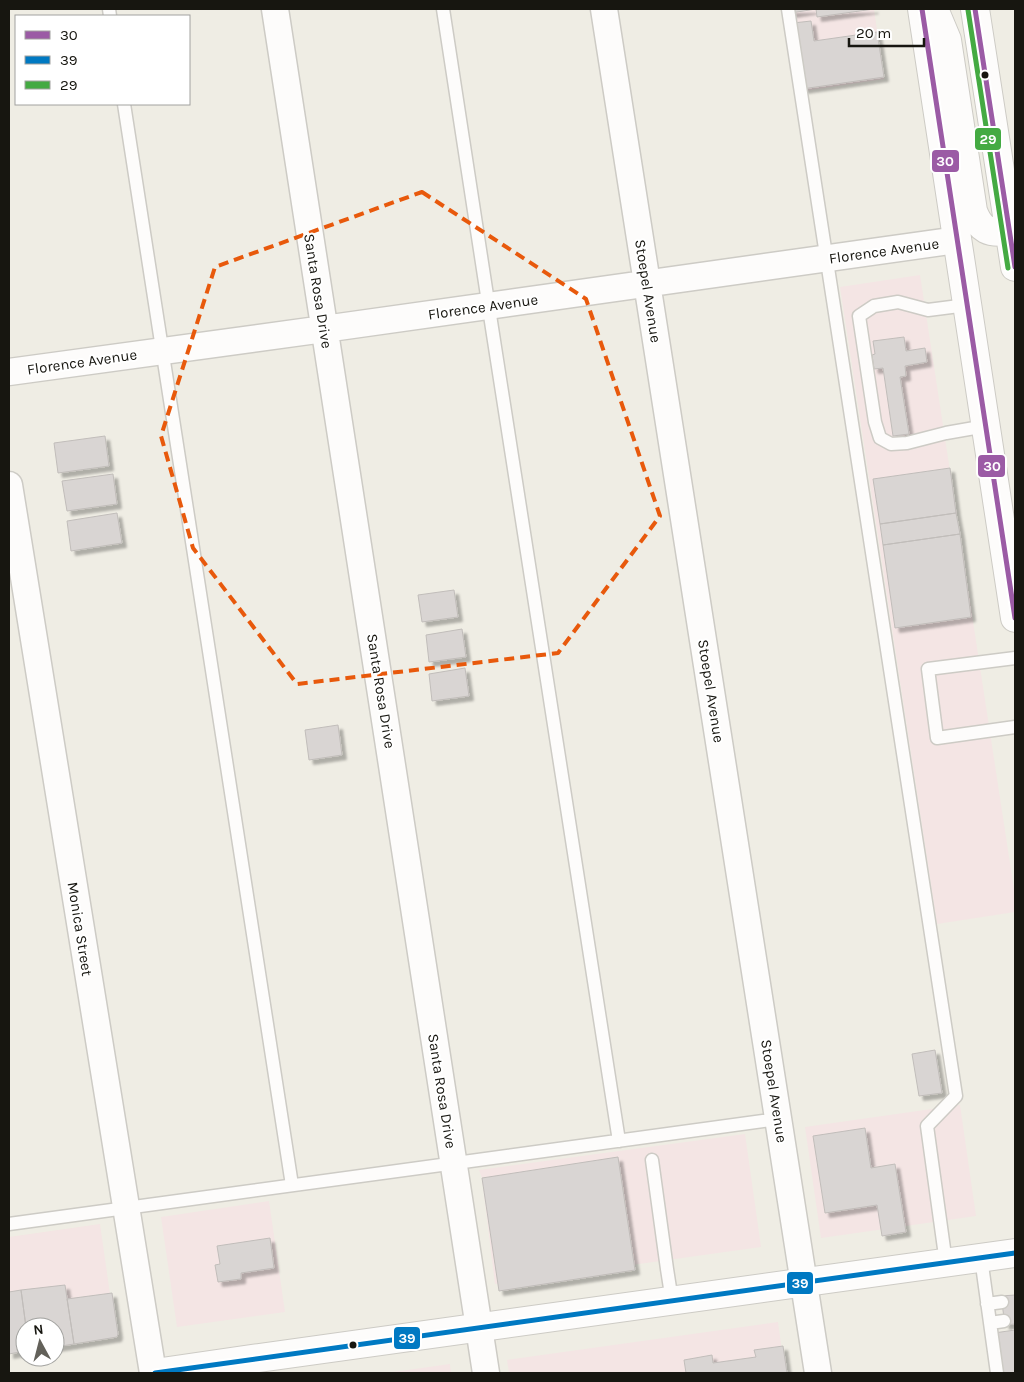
<svg xmlns="http://www.w3.org/2000/svg" width="1024" height="1382" viewBox="0 0 1024 1382" font-family="Karla,sans-serif">
	<defs>
		<filter id="shadow"><feDropShadow dx="4.5" dy="4.5" stdDeviation="1" flood-color="#0004"/></filter>
	</defs>
	<rect width="100%" height="100%" fill="#efede4"/>
	<path fill="#f4e5e4" d="M793 9H874L884 79 805 91Z
		M920 275 1015 896V912L937 924 840 287Z
		M960 1105 976 1216 821 1238 805 1127Z
		M745 1134 761 1247 495 1284 482 1178 479 1170Z
		M269 1201 285 1312 177 1327 161 1217Z
		M100 1224 116 1336 55 1327H25V1349L9 1352V1237Z
		M778 1322 785 1373H509L507 1360Z
		M450 1364 451 1373H386Z"/>
	<path fill="#d9d5d3" stroke="#c1bdba" filter="url(#shadow)" d="M791 9H874L817 17 816 9 791 13Z
		M811 21 814 41 877 32 884 77 802 89 793 23Z
		M904 337 906 351 925 348 927 362 905 366 906 376 900 377 909 434 893 436 883 368 874 369 872 355 875 354 873 341Z
		M105 436 109 466 58 473 54 443Z
		M950 468 956 513 880 524 873 479Z
		M113 474 117 504 67 511 62 481Z
		M117 513 122 543 71 551 67 521Z
		M956 513 960 534 883 545 880 524Z
		M960 534 971 617 895 628 883 545Z
		M454 590 458 617 422 622 418 595Z
		M462 629 466 657 429 662 426 635Z
		M465 668 469 696 432 701 429 674Z
		M338 725 342 755 309 760 305 730Z
		M935 1050 942 1093 919 1096 912 1054Z
		M865 1128 871 1168 895 1164 906 1232 882 1236 877 1205 825 1213 813 1136Z
		M618 1157 635 1270 499 1291 482 1178Z
		M270 1238 274 1268 241 1273V1279L218 1282 215 1265 220 1264 217 1246Z
		M65 1285 74 1344 55 1347V1327H26L21 1290Z
		M21 1290 26 1327H25V1351L9 1354V1292Z
		M112 1293 118 1334 117 1337 74 1344 67 1299Z
		M1015 1295V1324L1005 1325 1001 1296Z
		M1015 1330V1373H999L994 1333Z
		M783 1346 787 1373H686L684 1360 712 1355 713 1363 756 1357 754 1350Z"/>
	<g fill="none" stroke-linecap="round" stroke-linejoin="round">
		<g stroke="#cdcbc5" stroke-width="15">
			<path id="lane" d="M109 9 110 16
				M443 9 492 328 619 1141
				M788 9 956 1096 927 1126 946 1263
				M124 104 292 1185
				M967 305 928 310 898 302 874 306 859 316 875 422 880 438 891 444 907 443 946 433 986 426
				M1015 658 928 669 937 738 1015 727
				M652 1160 667 1269 672 1301
				M9 1224 778 1119
				M981 1258 997 1373
				M987 1304 1002 1302
				M990 1323 1004 1321"/>
		</g>
		<g stroke="#cdcbc5" stroke-width="29">
			<path id="street" d="M275 9 486 1373
				M604 9 818 1373
				M9 372 324 329 957 240
				M9 485 153 1373"/>
		</g>
		<g stroke="#cdcbc5" stroke-width="30">
			<path id="secondary" d="M922 9 1015 618
				M934 9 947 40 973 211C980 230 989 234 1009 231
				M975 9 1015 267
				M155 1373 259 1358 1015 1253"/>
		</g>
		<use href="#lane" stroke="#fdfcfb" stroke-width="12"/>
		<use href="#street" stroke="#fdfcfb" stroke-width="26"/>
		<use href="#secondary" stroke="#fdfcfb" stroke-width="28"/>
		<g stroke="#fff" stroke-width="9">
			<path id="bus-1" d="M922 9 1015 618
				M975 9 1015 267"/>
		</g>
		<g stroke="#fff" stroke-width="9">
			<path id="bus-2" d="M155 1373 1015 1253"/>
		</g>
		<g stroke="#fff" stroke-width="9">
			<path id="bus-3" d="M968 10 1008 268"/>
		</g>
		<use href="#bus-1" stroke="#9b5ba5" stroke-width="5"/>
		<use href="#bus-2" stroke="#0079c2" stroke-width="5"/>
		<use href="#bus-3" stroke="#44aa42" stroke-width="5"/>
	</g>
	<path fill="none" stroke="#e8590c" stroke-width="4" stroke-dasharray="10 6" stroke-linejoin="round" d="M422 192 586 299 660 516 558 653 297 684 193 548 161 436 215 267Z"/>
	<g fill="#171610" stroke="#fff" stroke-width="2">
		<circle cx="985" cy="75" r="4.5"/>
		<circle cx="353" cy="1345" r="4.5"/>
	</g>
	<g text-anchor="middle" dominant-baseline="central" stroke-width="4" stroke-linejoin="round" paint-order="stroke">
		<g font-size="15" fill="#171610" stroke="#fff">
			<text transform="translate(884 251) rotate(-8)">Florence Avenue</text>
			<text transform="translate(318 291) rotate(81)">Santa Rosa Drive</text>
			<text transform="translate(648 291) rotate(81)">Stoepel Avenue</text>
			<text transform="translate(483 307) rotate(-8)">Florence Avenue</text>
			<text transform="translate(82 362) rotate(-8)">Florence Avenue</text>
			<text transform="translate(381 691) rotate(81)">Santa Rosa Drive</text>
			<text transform="translate(711 691) rotate(81)">Stoepel Avenue</text>
			<text transform="translate(80 929) rotate(81)">Monica Street</text>
			<text transform="translate(442 1091) rotate(81)">Santa Rosa Drive</text>
			<text transform="translate(774 1091) rotate(81)">Stoepel Avenue</text>
		</g>
	</g>
	<g stroke="#fff" stroke-width="2">
		<rect x="974" y="127" width="28" height="24" rx="5" fill="#44aa42"/>
		<rect x="931" y="149" width="29" height="24" rx="5" fill="#9b5ba5"/>
		<rect x="977" y="454" width="29" height="24" rx="5" fill="#9b5ba5"/>
		<rect x="786" y="1271" width="28" height="24" rx="5" fill="#0079c2"/>
		<rect x="393" y="1326" width="28" height="24" rx="5" fill="#0079c2"/>
	</g>
	<g font-size="14" text-anchor="middle" font-weight="bold" fill="#fff">
		<text x="988" y="144">29</text>
		<text x="945" y="166">30</text>
		<text x="992" y="471">30</text>
		<text x="800" y="1288">39</text>
		<text x="407" y="1343">39</text>
	</g>
	<rect width="1024" height="1382" fill="none" stroke="#171610" stroke-width="20"/>
	<rect x="15" y="15" width="175" height="90" fill="#ffffff" stroke="#a2a29f"/>
	<rect x="25" y="31" width="25" height="8" fill="#9b5ba5" stroke="#a2a29f"/>
	<text x="60" y="40" font-size="15" fill="#171610">30</text>
	<rect x="25" y="56" width="25" height="8" fill="#0079c2" stroke="#a2a29f"/>
	<text x="60" y="65" font-size="15" fill="#171610">39</text>
	<rect x="25" y="81" width="25" height="8" fill="#44aa42" stroke="#a2a29f"/>
	<text x="60" y="90" font-size="15" fill="#171610">29</text>
	<g transform="translate(40 1342) rotate(353)"><circle r="24" fill="#ffffff" stroke="#a2a29f"/>
	<path d="M0-4L9 19L0 12L-9 19Z" fill="#63615a"/>
	<text y="-8" font-size="14" font-weight="bold" text-anchor="middle" fill="#171610">N</text>
	</g>
	<path d="M849 38v8h75v-8" fill="none" stroke="#171610" stroke-width="2.5"/>
	<text x="856" y="38" font-size="15" fill="#171610" stroke="#ffffff" stroke-width="4" paint-order="stroke">20 m</text>
</svg>
